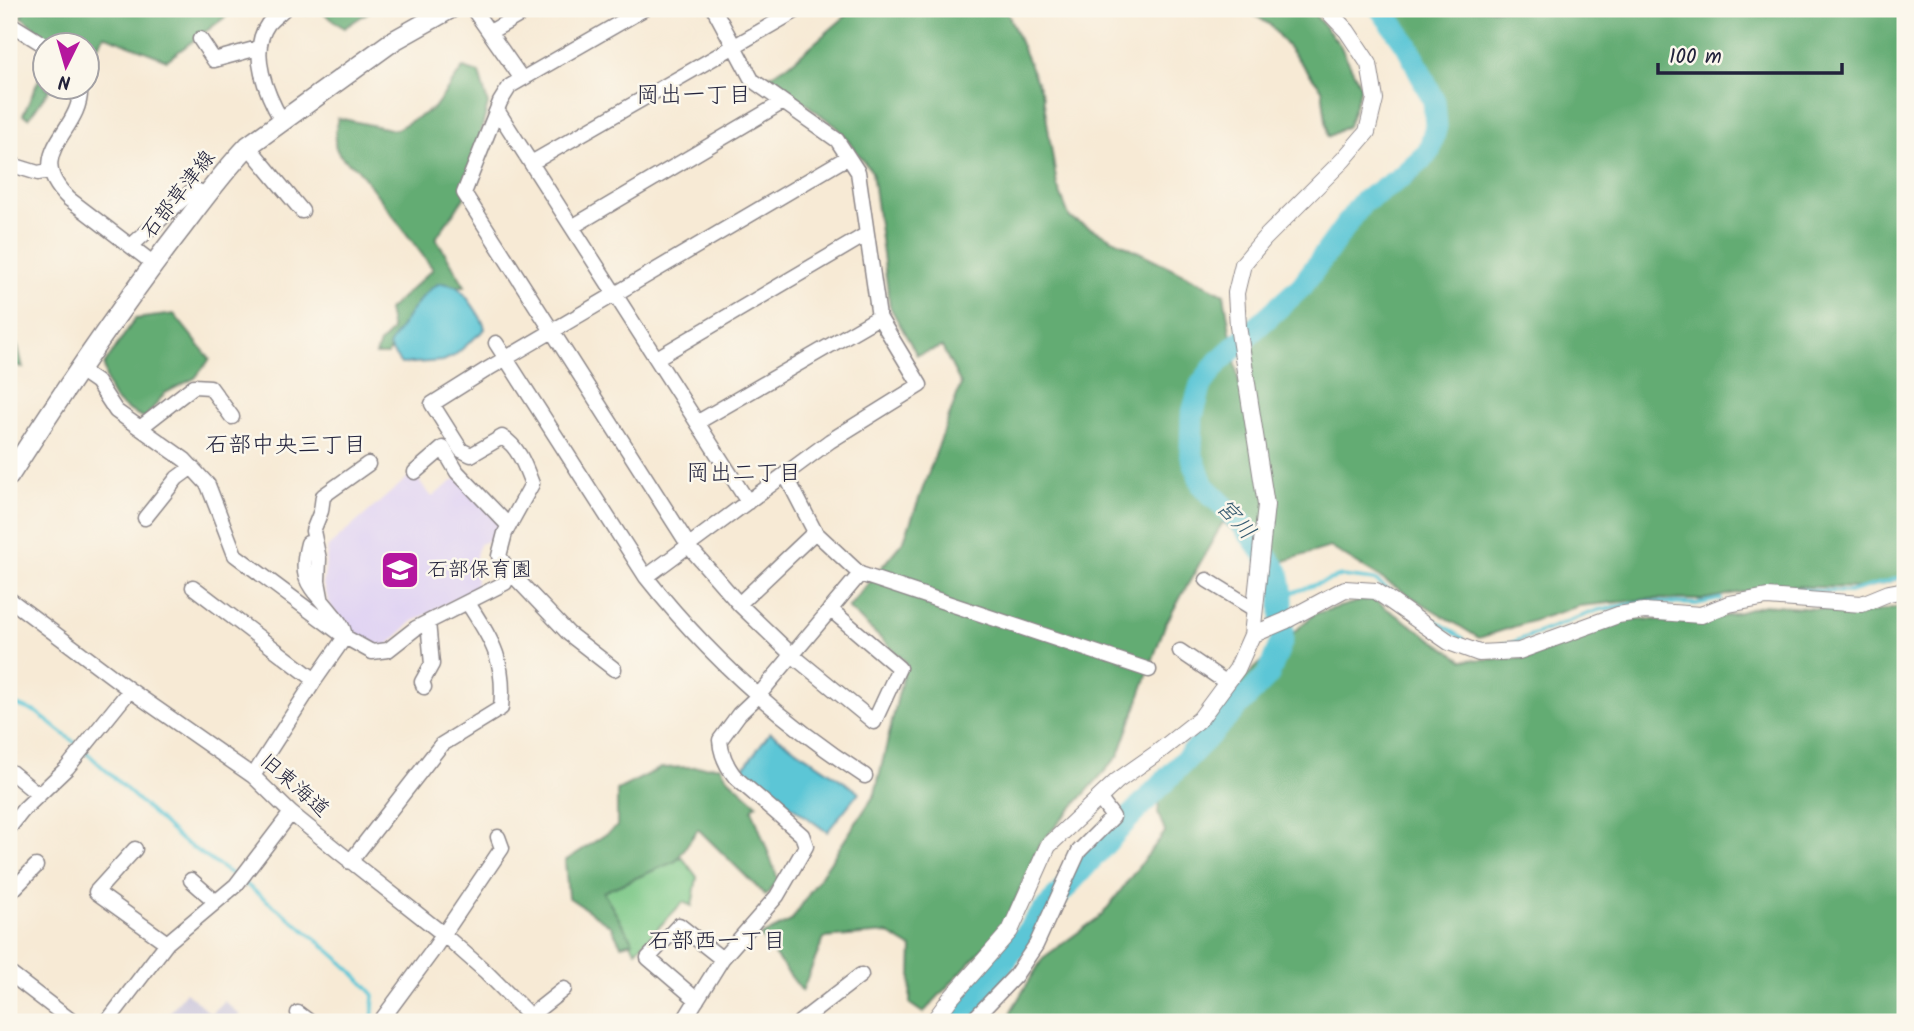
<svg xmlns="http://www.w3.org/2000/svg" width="1914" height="1031" viewBox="0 0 1914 1031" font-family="Kalam,'Klee One',sans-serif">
	<rect width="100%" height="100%" fill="#fbf7ec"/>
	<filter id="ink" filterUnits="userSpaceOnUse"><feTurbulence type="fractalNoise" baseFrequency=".0143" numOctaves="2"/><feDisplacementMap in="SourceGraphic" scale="14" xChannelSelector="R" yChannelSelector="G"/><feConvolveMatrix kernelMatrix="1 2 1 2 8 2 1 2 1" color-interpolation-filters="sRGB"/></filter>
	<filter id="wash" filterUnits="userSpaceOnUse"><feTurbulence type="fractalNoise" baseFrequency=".00686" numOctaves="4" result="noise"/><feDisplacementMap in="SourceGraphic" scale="28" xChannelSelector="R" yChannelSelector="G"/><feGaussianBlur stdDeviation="1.57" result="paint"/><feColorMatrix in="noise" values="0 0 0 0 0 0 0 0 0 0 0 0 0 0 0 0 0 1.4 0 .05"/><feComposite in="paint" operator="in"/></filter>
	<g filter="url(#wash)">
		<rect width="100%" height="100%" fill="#f7ead5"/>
		<path fill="#e1d4f3" d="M413 473 432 497 458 477 501 525 493 539 479 544 476 556V590L458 597 412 622 388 645 371 646 352 635 331 607 323 585 328 547Z"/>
		<path fill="#c5c0da" d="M186 992 211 1014 224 1001 240 1015 235 1022H162Z"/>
		<path fill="#7ac786" stroke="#4e7460" stroke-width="2" d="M682 857 697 877 692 906 683 902 636 951 595 890Z"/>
		<path fill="#63ac73" stroke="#426757" stroke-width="2" d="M26 9H236L167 60 104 35 88 64V46L54 45 21 16Z
			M301 9H373L344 28 319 10 306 14Z
			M854 9H1006L1043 96 1057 185 1070 218 1224 294 1240 390 1247 344 1368 211 1417 178 1442 128 1437 96 1391 39 1371 9H1905V577L1866 588 1773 586 1701 600 1650 599 1579 606 1479 638 1330 547 1275 564 1223 522 1165 625 1119 755 1039 845 1004 926 923 1013 910 1004 912 948 887 933 824 938 802 991 760 936 791 921 875 794 906 662 848 608 904 540 961 384 942 347 917 355 890 307 872 172 837 127 769 76 790 64Z
			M1245 9H1310L1340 45 1361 87 1348 126 1328 137 1322 89 1270 25Z
			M45 66 46 88H50L29 118 23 115Z
			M463 68 479 73 488 104 464 198 436 238 465 286 450 287 406 320 387 355H376L380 343 392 331 388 310 433 269 357 168C331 153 333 146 338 118L395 130 434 108Z
			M174 314 210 359 195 378 165 393 145 418C116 406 107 397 104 365L135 319Z
			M9 335 18 347 23 368 9 363Z
			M1371 598 1463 660 1528 658 1626 618 1701 623 1764 605 1870 613 1905 605V1022H1010L1011 1011 1043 958 1102 915 1165 832 1158 813 1160 795 1220 734 1242 680 1314 614Z
			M720 766 727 777 757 804 752 809 778 879 766 896 698 829 676 861 603 892 633 942 621 945 611 926 568 897 565 861 617 827V790L661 768Z"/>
		<path fill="#5cc6d6" stroke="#3f7488" stroke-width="2" d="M441 283C446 284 453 285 457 287 465 293 484 320 485 329L454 356 443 361 401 364 389 347 390 344C400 328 423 288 441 283Z
			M770 732 859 792 827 832 742 770Z"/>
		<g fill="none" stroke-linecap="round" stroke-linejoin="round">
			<path stroke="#5cc6d6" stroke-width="3.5" d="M1770 589 1849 592 1905 576
				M1282 596 1341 576 1374 580 1464 639
				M1502 644 1511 643 1598 610 1645 602 1696 604 1721 599
				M9 699 14 704 36 712 79 746
				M85 751 181 840 237 878
				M243 882C289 918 336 951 374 995L372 1022"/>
			<path stroke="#5cc6d6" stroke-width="23" d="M958 1022 1037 919 1125 822 1268 675 1282 640V596L1278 572 1243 525 1203 486 1191 453 1192 416 1201 385 1218 362 1302 286 1362 203 1400 178 1429 152 1436 126 1434 101 1407 45 1381 9"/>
		</g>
	</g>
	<g filter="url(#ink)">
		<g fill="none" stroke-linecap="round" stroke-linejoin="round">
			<g stroke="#8c8688" stroke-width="17">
				<path id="minor" d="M473 9 522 79
					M644 9 510 86 500 102 464 193 691 549 739 604 791 654 874 722 899 668 830 609
					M9 23 46 46
					M490 32 530 9
					M200 39 214 60 258 48
					M80 88C83 132 20 152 69 199L154 264
					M497 110 748 502
					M282 121C267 95 248 52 268 24 272 19 279 14 284 9
					M248 146 302 211
					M531 163 799 9
					M9 164 38 173 49 171
					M572 227 783 102
					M131 246 194 189 207 195
					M496 343 646 577C709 657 780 721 865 776
					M657 358 867 234
					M78 369 97 382 116 411 185 460 208 485 235 555 345 637 372 652 388 650 416 628 505 583 509 571 499 556 505 533 532 484C525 466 519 447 502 437L471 455 461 450 432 404 486 370 848 157
					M698 422 879 317
					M140 428 194 386 210 387 232 417
					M415 472 443 448 457 472 509 526
					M785 474 815 532 860 574
					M145 518 177 478 192 467
					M308 543C298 582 310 585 332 613 337 619 342 624 344 632
					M509 571 569 634 614 669
					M646 577 830 441 920 385 879 317 858 172 837 140 752 80 714 9
					M1207 580 1254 609
					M193 587 315 680
					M321 597 318 581 319 559 313 531 321 511 323 496 368 464
					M9 599 130 690 253 776 291 813 339 852 443 934 486 972 536 1022
					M739 604 815 532
					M1180 651 1227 683
					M424 687 422 682 432 664 428 622
					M11 772 39 795
					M253 776 315 680 345 637
					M9 828 24 809 67 768 130 690
					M135 849 96 892 167 943
					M350 862 441 745 501 708C506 661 492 641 468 603
					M191 880 216 902
					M9 894 36 866
					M9 973 73 1022
					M697 1000 648 958 679 925 722 959
					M298 1013 310 1022
					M530 1016 564 989
					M107 1022 167 943 236 885 291 813
					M380 1022 431 953 502 848 498 837
					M683 1022 722 959 777 896 806 846 802 835 736 778C727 767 721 755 720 740L739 714 758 696 860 574 1149 670
					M800 1022 861 975
					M971 1022 1015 976 1036 945 1079 851 1113 817 1099 798"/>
			</g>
			<g stroke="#8c8688" stroke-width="18">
				<path id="tertiary" d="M1252 635 1285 621 1345 589 1376 591 1449 642 1479 653 1519 651 1618 615 1644 611 1701 615 1729 604 1767 597 1862 604 1889 593 1905 590
					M933 1022 950 999 1010 931 1048 846 1117 781 1157 753 1200 719 1237 669 1252 635 1266 505 1238 326 1236 293 1243 264 1264 239 1343 160 1367 132 1375 99 1369 64 1347 31 1326 9"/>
			</g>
			<g stroke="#8c8688" stroke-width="22">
				<path id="secondary" d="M9 476C63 392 119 309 180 230 202 201 223 172 248 146L393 41 450 9"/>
			</g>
			<use href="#minor" stroke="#fff" stroke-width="14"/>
			<use href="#tertiary" stroke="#fff" stroke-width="16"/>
			<use href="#secondary" stroke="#fff" stroke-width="19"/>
		</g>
	</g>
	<defs>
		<g id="school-square" transform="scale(2.0125)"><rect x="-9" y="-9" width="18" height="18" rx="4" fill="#b5179e" stroke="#fbf7ec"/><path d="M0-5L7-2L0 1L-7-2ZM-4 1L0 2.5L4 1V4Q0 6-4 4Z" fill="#fff"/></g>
	</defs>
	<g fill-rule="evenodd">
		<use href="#school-square" x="400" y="570"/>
	</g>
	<g text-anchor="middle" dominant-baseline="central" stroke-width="5" stroke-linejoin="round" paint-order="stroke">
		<g font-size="21" fill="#22223b" stroke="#fbf7ec">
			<text transform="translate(179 195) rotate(-52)">石部草津線</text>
			<text transform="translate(294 786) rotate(41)">旧東海道</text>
		</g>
		<g font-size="21" fill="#22223b" stroke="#fbf7ec" text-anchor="start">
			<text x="427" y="570">石部保育園</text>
		</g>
		<g font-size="23" fill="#22223b" stroke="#fbf7ec">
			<text x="694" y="96">岡出一丁目</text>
			<text x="286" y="446">石部中央三丁目</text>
			<text x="744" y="474">岡出二丁目</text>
			<text x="717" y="942">石部西一丁目</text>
		</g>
		<g font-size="23" font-style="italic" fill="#365b71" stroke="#fbf7ec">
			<text transform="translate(1235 520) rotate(48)">宮川</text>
		</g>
	</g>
	<rect width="1914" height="1031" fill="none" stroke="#fbf7ec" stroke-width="35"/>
	<g transform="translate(66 66) rotate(185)"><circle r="33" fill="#fbf7ec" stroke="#a4a2a5" stroke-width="2"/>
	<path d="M0-5L12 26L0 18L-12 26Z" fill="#b5179e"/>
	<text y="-10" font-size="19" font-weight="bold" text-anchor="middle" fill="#22223b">N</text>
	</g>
	<path d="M1658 63v10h184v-10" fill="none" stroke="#22223b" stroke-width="3.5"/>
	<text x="1669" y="63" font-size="21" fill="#22223b" stroke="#fbf7ec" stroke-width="5" paint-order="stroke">100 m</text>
</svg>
